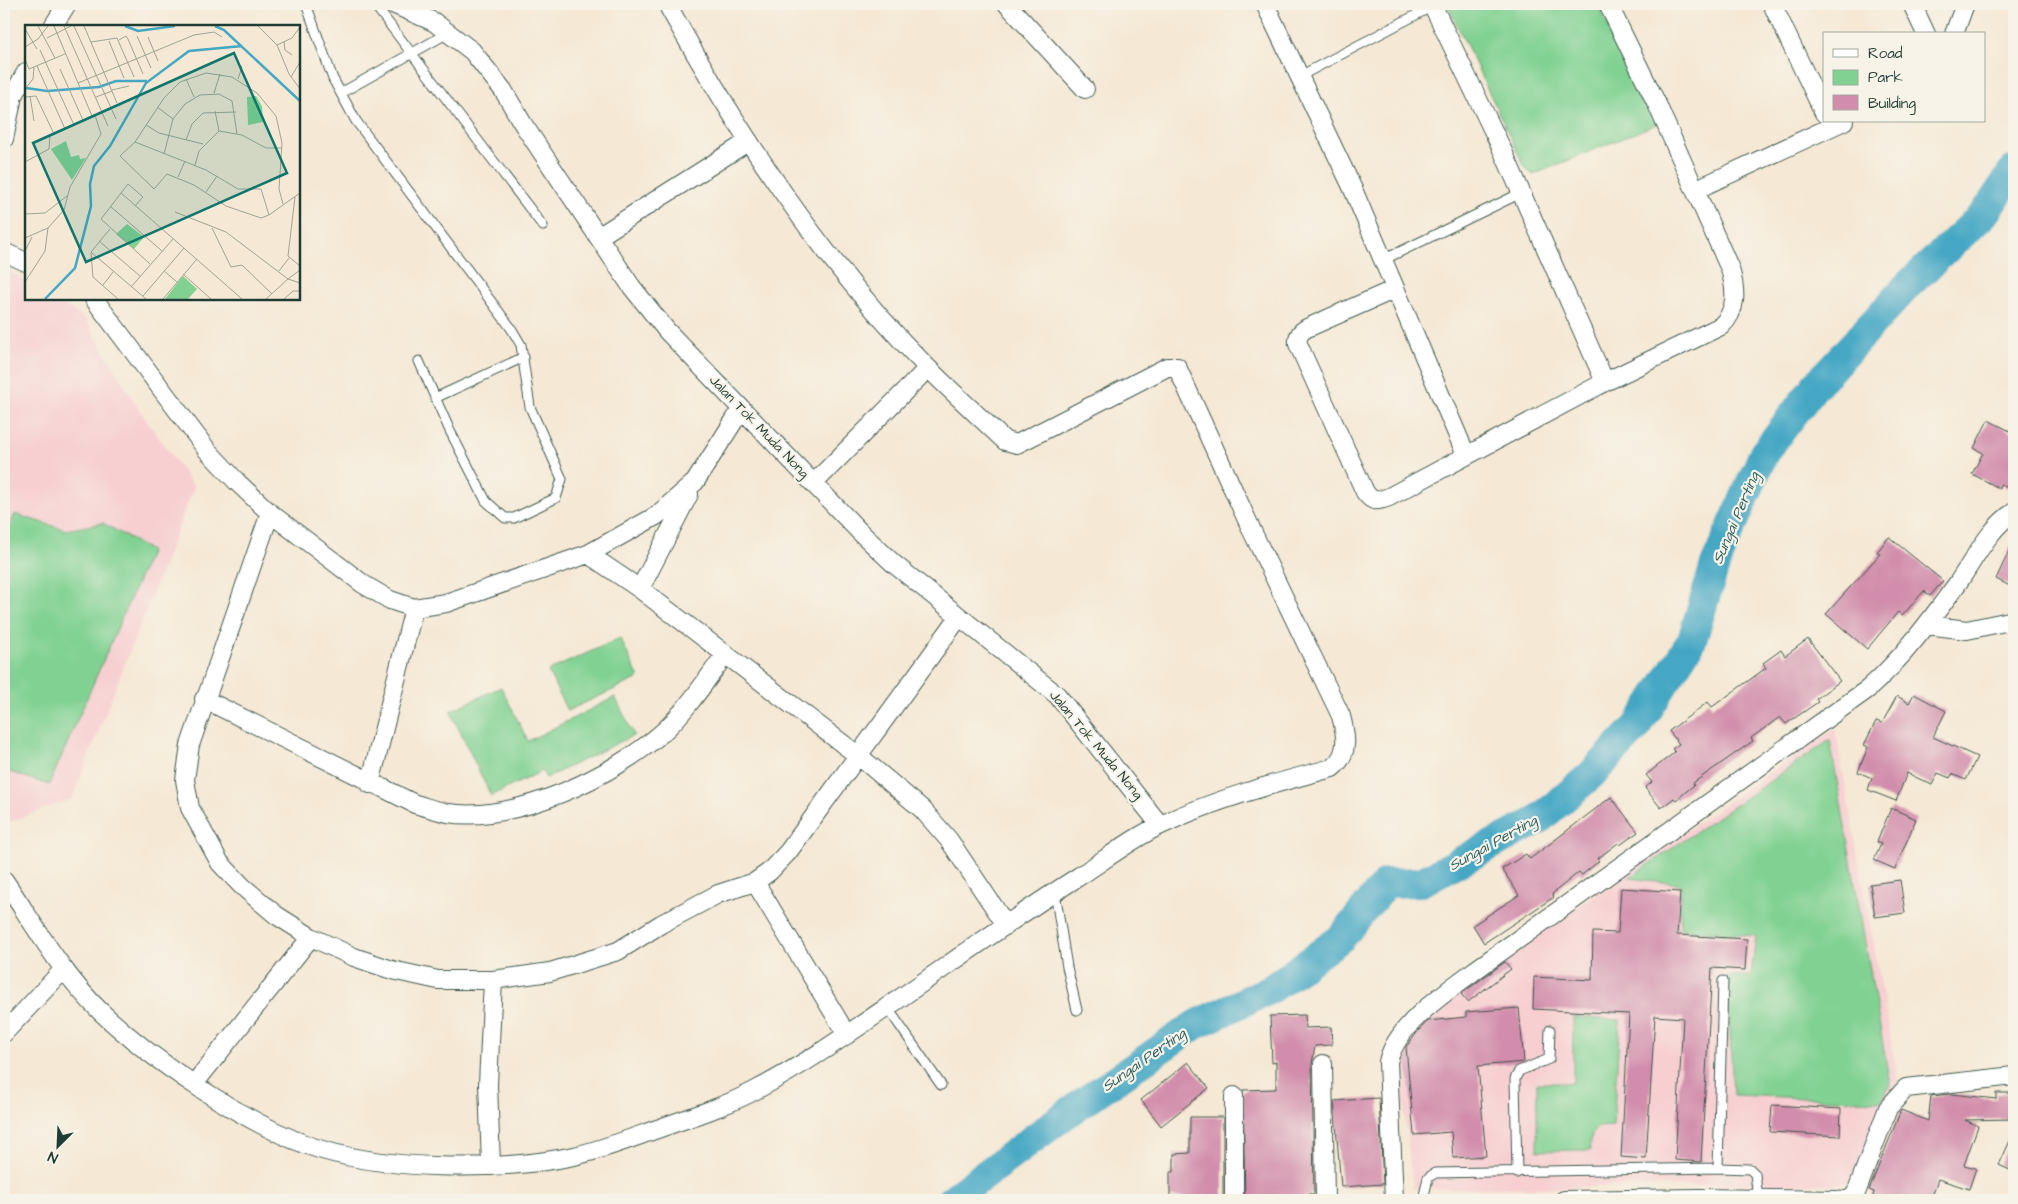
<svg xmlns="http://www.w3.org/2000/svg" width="2018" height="1204" viewBox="0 0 2018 1204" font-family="'Architects Daughter',sans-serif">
	<rect width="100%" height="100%" fill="#f7f3e8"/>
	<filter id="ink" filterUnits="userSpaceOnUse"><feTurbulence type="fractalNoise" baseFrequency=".02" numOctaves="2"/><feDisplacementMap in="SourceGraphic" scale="10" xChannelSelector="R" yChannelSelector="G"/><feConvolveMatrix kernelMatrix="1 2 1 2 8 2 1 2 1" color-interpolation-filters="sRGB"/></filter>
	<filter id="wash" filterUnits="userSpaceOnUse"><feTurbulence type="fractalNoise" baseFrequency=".0096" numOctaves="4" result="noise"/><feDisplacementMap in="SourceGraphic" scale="20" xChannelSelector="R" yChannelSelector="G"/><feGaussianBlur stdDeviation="1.12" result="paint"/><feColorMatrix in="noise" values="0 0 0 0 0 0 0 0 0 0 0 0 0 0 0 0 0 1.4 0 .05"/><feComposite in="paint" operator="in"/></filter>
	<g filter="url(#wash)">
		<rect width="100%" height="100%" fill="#f5e8d4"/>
		<path fill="#f7cfd1" d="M4 269 26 281V299H56L85 319 138 408 194 487 72 799 4 824Z
			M1835 728 1899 1085 1850 1184 1413 1189 1397 1051 1423 1019 1460 988Z"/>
		<path fill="#80d192" stroke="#508763" d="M1447 4H1597L1659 123 1533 175 1525 168Z
			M15 514 66 530 103 523 151 551 49 785 4 770V541Z
			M620 638 639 678 567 711 548 671Z
			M501 687 528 741 615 697 634 735 546 778 542 771 491 796 450 711Z
			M1830 740 1890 1085 1881 1101 1733 1095 1727 976H1751L1756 936 1680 929 1681 884 1629 878Z
			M1573 1017 1620 1020 1613 1126 1598 1127 1592 1134 1590 1150 1537 1151V1083H1573Z"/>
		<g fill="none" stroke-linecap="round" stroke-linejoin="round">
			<path stroke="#44a7c4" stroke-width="30" d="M951 1200 1069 1112 1195 1025 1271 989 1341 938 1386 883 1421 882 1537 821 1590 776 1637 727 1692 640 1715 565 1764 453 1815 386 1908 285 1984 214 2014 170"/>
		</g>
		<g id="blocks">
			<path fill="#d18dab" d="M1988 420 2014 433V491L2000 484 1999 488 1972 474 1983 453 1974 448Z
				M1889 537 1943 581 1930 596 1924 591 1902 616 1898 612 1867 649 1826 614 1880 554 1877 552Z
				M2014 540V588L1996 579Z
				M1808 639 1840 681 1816 699 1818 702 1786 724 1780 717 1751 738 1753 741 1693 783 1694 785 1676 800 1674 798 1661 808 1645 788 1652 782 1646 775 1675 752 1672 749 1679 744 1669 731 1708 702 1712 707 1766 668 1763 663 1781 650 1785 656Z
				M1914 694 1946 711 1933 737 1977 757 1966 780 1952 774 1950 778 1938 773 1932 785 1907 773 1896 801 1868 790 1872 778 1858 772 1868 747 1864 745 1876 721 1882 723 1897 696 1909 703Z
				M1611 797 1638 832 1620 845 1618 843 1597 859 1599 861 1582 875 1579 872 1552 894 1554 897 1484 943 1473 925 1519 895 1502 869 1526 854 1530 859Z
				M1891 808 1916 819 1895 869 1874 860 1881 844 1877 842Z
				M1900 880 1905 913 1875 917 1870 884Z
				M1621 888 1680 892 1677 935 1747 939 1745 970 1712 968 1701 1162 1675 1160 1683 1018 1655 1016 1646 1159 1621 1157 1629 1014 1533 1009 1534 977 1592 980 1593 932 1618 933Z
				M1505 962 1511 969 1468 1002 1461 994Z
				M1519 1008 1524 1062 1478 1066 1486 1156 1453 1158 1451 1132 1414 1135 1406 1047 1419 1030 1428 1021 1466 1017V1012Z
				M1305 1015 1306 1028 1331 1027 1332 1045 1315 1046 1312 1064 1314 1194H1310V1200H1245L1243 1090 1276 1089V1062L1272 1063 1270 1016Z
				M1188 1062 1209 1088 1161 1126 1141 1100Z
				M1996 1093H2014V1119L1965 1120 1978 1126 1964 1165 1976 1168 1969 1189 1938 1179 1931 1200H1872L1874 1192 1869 1190 1901 1110 1928 1121 1931 1096 1952 1094 1996 1099Z
				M1379 1098 1383 1184 1341 1187 1334 1101Z
				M1772 1105 1841 1109 1840 1136 1770 1132Z
				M1190 1117H1223V1200L1170 1197V1172H1174V1154L1190 1153Z
				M2014 1132V1172L1999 1165Z"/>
		</g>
	</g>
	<g filter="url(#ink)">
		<use href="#blocks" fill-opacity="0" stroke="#3f574c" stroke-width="1"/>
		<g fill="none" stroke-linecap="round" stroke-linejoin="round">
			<g stroke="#3f574c" stroke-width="11">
				<path id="service" d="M306 4 333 79 356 121 511 328 521 345 530 407 562 479 556 498 514 518H505L486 501 450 431 419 361
					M374 4 543 226
					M1300 76 1433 6
					M341 93 448 33
					M1383 260 1521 193
					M435 398 524 357
					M1055 892 1067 967 1077 1010
					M887 1007 941 1085
					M1718 1168 1723 981
					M1517 1173 1515 1079 1519 1071 1549 1059 1550 1030
					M1423 1200 1428 1178 1435 1173 1718 1168 1750 1169 1755 1174 1758 1198"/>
			</g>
			<g stroke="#3f574c" stroke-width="20">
				<path id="minor" d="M393 4 434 22 472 51 503 90 523 124 631 286 667 331 860 532 894 564 1057 695 1160 825
					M1007 4 1085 89
					M1265 4 1352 187 1466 455
					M1432 4 1501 147 1605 382
					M1772 4 1824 113
					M1912 4 1926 34
					M53 26 67 4
					M1954 34 1965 4
					M4 112 26 72
					M4 139 12 101
					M1695 190 1844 121
					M598 237 749 141
					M4 252 26 262
					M1395 289 1307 328C1300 332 1297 336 1298 344L1365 492C1372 502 1376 502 1389 497L1605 382 1721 326C1738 310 1736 290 1730 269L1656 102 1608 4
					M94 299 207 450 237 482 270 513 363 584 390 600 414 608 446 603 588 554 656 516 695 482 741 410
					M814 483 928 368
					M270 513 190 745 185 780 190 808 220 863 242 886 276 915 311 937 354 957 392 970 438 980H493L550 972 618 951 661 924 718 894 755 882 769 872 788 852 959 617
					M588 554 640 589 860 757 922 809 949 840 1006 925
					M640 589 689 494
					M1927 625 1967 630 2014 620
					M204 699 415 804C426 807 437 811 448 813 516 823 613 776 663 732 687 710 706 680 725 655
					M370 784 414 608
					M4 880C34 924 61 973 100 1011 152 1060 240 1120 307 1145 379 1171 499 1172 574 1156 605 1149 634 1137 663 1127 694 1116 726 1106 756 1090 804 1065 848 1034 893 1003 954 961 1015 917 1078 877 1106 859 1134 837 1163 824 1216 799 1276 783 1332 768 1350 754 1346 735 1341 716L1253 533 1177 367H1167L1021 442 1017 444 1005 441C980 417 953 393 928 368 823 263 739 134 667 4
					M755 882 847 1035
					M4 1033 64 969
					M1323 1064 1325 1200
					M194 1084 311 937
					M1234 1096V1200
					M491 1165 488 1084 493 980
					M1394 1200 1388 1062C1396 1025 1445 993 1474 971L1868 689C1902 659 1930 621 1957 584 1974 560 1989 528 2014 512
					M1564 1200 1699 1198 1837 1200
					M1845 1200 1851 1199 1856 1193 1888 1108 1906 1088 2014 1076"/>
			</g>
			<use href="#service" stroke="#fff" stroke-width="9"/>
			<use href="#minor" stroke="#fff" stroke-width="18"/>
		</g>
	</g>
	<g text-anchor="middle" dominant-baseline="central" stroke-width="4.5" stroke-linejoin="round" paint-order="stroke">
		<g font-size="14" fill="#1f3d34" stroke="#f7f3e8">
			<text transform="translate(759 427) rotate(46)">Jalan Tok Muda Nong</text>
			<text transform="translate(1096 745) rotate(50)">Jalan Tok Muda Nong</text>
		</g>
		<g font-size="15" font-style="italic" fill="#2a5d5f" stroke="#f7f3e8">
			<text transform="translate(1736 518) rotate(-67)">Sungai Perting</text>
			<text transform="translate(1493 843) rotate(-29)">Sungai Perting</text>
			<text transform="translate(1144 1060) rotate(-35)">Sungai Perting</text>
		</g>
	</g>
	<g transform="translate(25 25)">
		<rect width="275" height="275" fill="#f5e8d4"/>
		<path d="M231 71 237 81 238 97 223 100 222 72ZM41 116 46 132 54 130 55 134 61 133 47 155 26 124ZM102 199 119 212 109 224 91 209ZM158 251 172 264 163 274H140Z" fill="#80d192"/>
		<path fill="none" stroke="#44a7c4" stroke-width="2.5" d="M100 1 113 6 150 1M190 1 199 5 275 76M1 63 22 66 74 62 91 56H122M20 274 50 243 66 181 65 159 69 141 85 121 121 58 164 26 217 21"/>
		<path fill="none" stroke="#9fa494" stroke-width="1" d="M13 1 30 33M29 1 67 91M39 1 83 101M49 1 91 94M59 1 92 78M233 1 252 20 264 49 275 64M0 4 12 24M112 11 126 43M123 12 133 36M22 13 46 1M94 15 101 11 103 14 118 49M84 16 99 53M66 17 92 13 109 52M259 17 260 25 267 30M252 20 267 13 275 2M0 22 13 14 23 1M15 25 49 100M0 34 4 44 40 29M12 41 40 104M35 44 58 95M266 52 275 37M161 54 169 72M213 54 217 42 214 39M53 58 169 10 189 7 197 12M0 64 8 54 9 42M87 65 104 61M189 68 195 49M5 71 9 96M0 72 11 71 29 109M71 72 87 66M132 82 148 94M190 86 194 106M121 100 134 108 178 119M161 115 167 99 178 88 211 87M110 117 181 145 213 164H236L244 190 275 168M139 129 148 94 160 79 175 70 194 69 207 76 212 109M0 137 24 124 25 110 77 87M170 140 174 126 194 106 217 110 241 123H257M153 152 160 136M181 167 192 151M96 168 217 274M270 172 263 231 275 241M85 181 137 226M110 181 118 172 103 159 76 194 125 239M150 187 201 207 263 254 275 245M0 189 20 188 42 171M244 190 236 193 201 181 169 160 142 149 129 164 95 131 110 117 139 73 155 57 181 48 207 52 232 68 251 91 257 118 254 164 258 179M187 203 206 242 217 240 247 269M85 204 66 227 121 274M0 213 23 203M74 216 115 251M0 226 7 212M66 228 68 252 93 274M139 246 152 257M254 246 264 233M158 249 186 274M0 257 20 226 23 203 39 185 45 162 76 109 70 90M78 260 88 247M106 262 148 214M118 271 159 223M138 274 172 234M241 274 263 254 275 258M259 274 268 266H275"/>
		<path fill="#0f766e" fill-opacity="0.15" stroke="#0f766e" stroke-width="2.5" d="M209 28 262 148 61 237 8 118Z"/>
		<rect width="275" height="275" fill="none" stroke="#1f3d34" stroke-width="2.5"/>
	</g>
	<rect width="2018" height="1204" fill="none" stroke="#f7f3e8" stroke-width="20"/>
	<rect x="1823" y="32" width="162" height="90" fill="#f7f3e8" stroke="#a1aaa0"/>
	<rect x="1833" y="49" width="25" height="8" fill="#ffffff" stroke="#a1aaa0"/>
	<text x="1868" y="58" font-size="15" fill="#1f3d34">Road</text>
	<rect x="1833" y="70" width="25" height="15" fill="#80d192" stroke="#a1aaa0"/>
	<text x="1868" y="82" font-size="15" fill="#1f3d34">Park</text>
	<rect x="1833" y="95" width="25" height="15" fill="#d18dab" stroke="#a1aaa0"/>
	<text x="1868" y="108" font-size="15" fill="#1f3d34">Building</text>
	<g transform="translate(58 1146) rotate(204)" stroke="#f7f3e8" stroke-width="4" paint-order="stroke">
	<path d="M0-4L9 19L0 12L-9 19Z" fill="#1f3d34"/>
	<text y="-8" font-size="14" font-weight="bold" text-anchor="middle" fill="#1f3d34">N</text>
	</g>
</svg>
